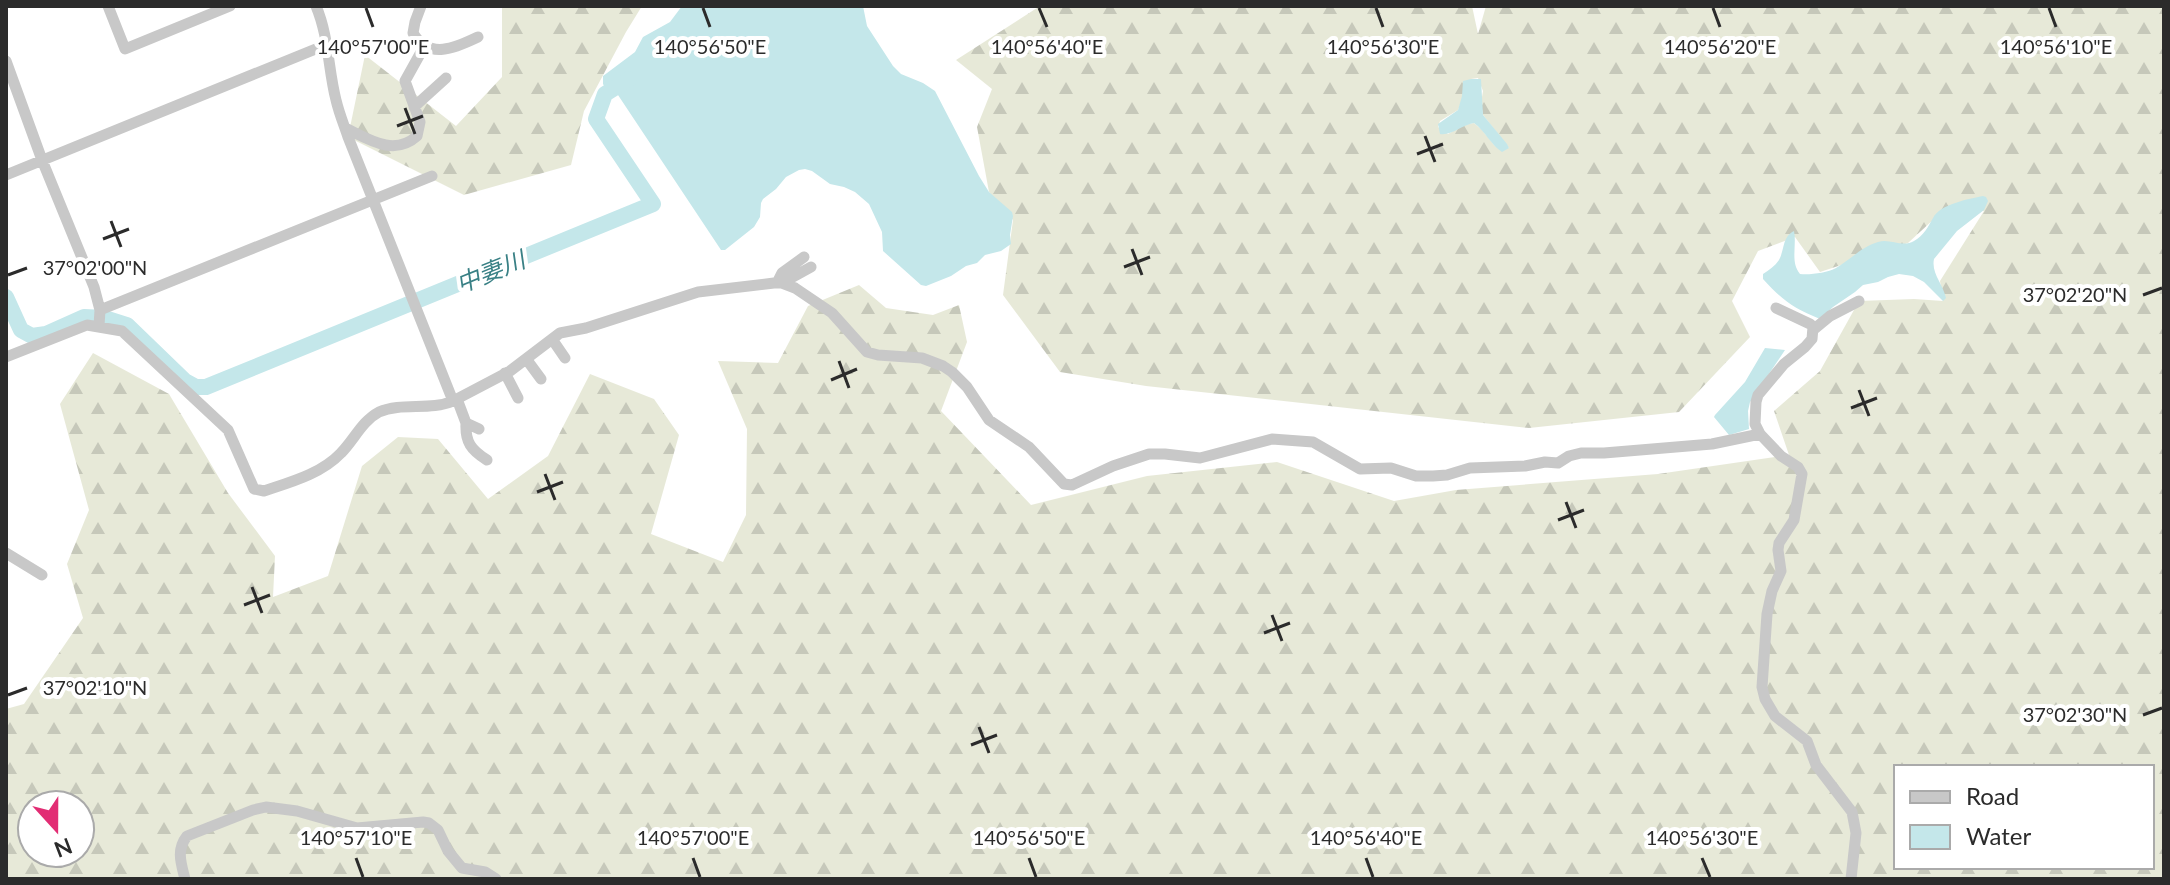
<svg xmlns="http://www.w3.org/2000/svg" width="2170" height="885" viewBox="0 0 2170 885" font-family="Lato,'Noto Sans JP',sans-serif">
	<defs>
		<pattern id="forest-firs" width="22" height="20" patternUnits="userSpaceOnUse" patternTransform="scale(2)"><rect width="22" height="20" fill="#e7e9d8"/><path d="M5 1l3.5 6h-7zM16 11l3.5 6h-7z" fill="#c6c8ba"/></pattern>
	</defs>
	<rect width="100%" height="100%" fill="#fff"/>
	<path fill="url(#forest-firs)" fill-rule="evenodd" d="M502 6H642L626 32 584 111 571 165 464 195 348 137 365 55 456 126 502 77Z
		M1040 6H1472L1478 34 1486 6H2164V879H6V709L24 704 83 618 67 564 89 510 60 404 93 353 169 394 228 493 275 556 273 597 328 576 362 466 398 437 438 439 488 499 548 456 590 374 654 399 679 435 651 534 723 562 746 515 747 429 718 361 778 363 808 306 859 285 886 308 933 315 959 305 967 342 941 411 1031 505 1147 476 1277 462 1394 501 1456 490 1658 474 1789 455 1774 411 1820 371 1859 301 1914 299 1943 301 1940 281 1984 211 1947 207 1908 243 1820 272 1795 237 1758 251 1732 301 1750 337 1679 412 1529 428 1146 386 1060 372 1003 295 1013 220 989 192 977 127 992 89 956 60ZM1478 78 1483 91 1481 103 1483 115 1509 148 1495 146 1482 130 1474 123 1464 125 1448 134 1438 127 1440 121 1458 110 1471 79ZM1896 767H2152V867H1896ZM32 805H80V853H32Z"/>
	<path fill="#c4e7ea" d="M682 6H863L867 26 893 66 901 74 923 83 935 91 979 176 989 192 1012 212 1013 216 1010 235 1011 244 1001 251 985 255 977 263 966 266 951 276 926 286 921 285 883 251 882 232 869 204 855 192 844 187 830 184 812 171 805 169 799 170 786 177 776 189 763 199 761 203 760 217 754 227 725 250H721L616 92 606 89 603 84V76L635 52 643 37 670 22Z
		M1471 79H1481L1483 115 1507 144 1509 148 1502 152C1491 145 1485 131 1474 123 1462 125 1451 136 1440 134L1438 124 1458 110 1462 96 1463 81Z
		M1983 196 1986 197 1988 201 1984 210 1957 231 1934 259C1931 273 1943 284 1946 298L1943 301 1924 282 1913 276 1899 274 1888 277 1878 282 1863 285 1855 292 1833 307 1820 319C1793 308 1783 301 1763 279V274C1769 270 1775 266 1779 260 1785 249 1782 237 1794 231 1797 246 1790 262 1800 274 1810 275 1827 273 1836 268 1850 260 1861 247 1878 242 1890 238 1902 248 1914 241 1924 235 1928 227 1933 218 1940 204 1969 199 1983 196Z
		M1765 348 1785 350 1750 402 1748 411 1749 429 1729 435 1714 417 1715 415 1745 382Z"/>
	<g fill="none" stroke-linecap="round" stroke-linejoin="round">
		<path stroke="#c4e7ea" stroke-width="16" d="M6 297 21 330 32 336 46 334 84 317 105 318 127 325 185 381 196 387H206L653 204 596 119 605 94 629 79"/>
		<path stroke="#c8c8c8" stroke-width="11" d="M108 6 125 49 230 6
			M316 6C329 37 328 69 336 100 339 113 344 125 348 137L453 401
			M421 6 415 22 413 33C429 61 457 47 478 37
			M6 61 42 160 94 287 100 310 99 326
			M414 107 446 78
			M345 128C368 139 394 157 417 136L420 122 405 81 425 45
			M6 175 328 44
			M777 283 782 273 804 257
			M782 283 811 267
			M1776 308 1810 324 1813 327 1812 339 1805 347 1784 364 1758 395 1756 402 1755 424 1760 434 1781 456 1798 467 1802 474 1794 520 1779 543 1778 550 1781 571 1772 591 1767 614 1762 687 1765 699 1775 716 1807 741 1816 765 1852 812 1856 833 1851 879
			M100 310 432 176
			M1813 330 1830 316 1859 301
			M552 339 565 358
			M6 357 87 325 122 331 228 430 254 489 264 491C291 482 321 474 341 453 354 440 362 421 379 412 402 402 430 411 453 401L510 371 560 333 586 328 698 292 774 283H782L795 288 832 313 867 352 878 355 922 358 943 366 952 372 967 387 989 420 1029 447 1064 484 1072 485 1113 466 1149 454H1165L1200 458 1272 439 1313 442 1360 469 1391 468 1416 476H1433L1447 475 1470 468 1525 466 1545 462 1558 463 1569 456 1581 453H1604L1712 444 1760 434
			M527 360 541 379
			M505 373 518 398
			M457 399 466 423 479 429
			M466 423C465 442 471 450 487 460
			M6 553 42 575
			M185 879C181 863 176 850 187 836L253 810 266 807 297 811 357 828 423 822 429 823 438 830 448 851 462 868 485 872 496 879"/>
	</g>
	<path fill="none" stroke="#2b2b2b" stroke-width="3" d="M366 8 373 27M703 8 710 27M1039 8 1047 27M1376 8 1383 27M1713 8 1720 27M2049 8 2056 27M405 108 415 134M397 126 423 116M1425 136 1435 162M1417 154 1443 144M111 221 121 247M103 239 129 229M1132 249 1142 275M1124 267 1150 257M8 275 27 268M2143 295 2162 288M839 361 849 388M831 380 857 369M1859 390 1869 416M1851 408 1877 398M545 474 555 500M537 492 563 482M1566 502 1576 528M1558 520 1584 510M252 587 262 613M244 605 270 595M1272 615 1282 641M1264 633 1290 623M8 695 27 688M2143 715 2162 708M979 727 989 753M971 745 997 735M356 858 363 877M693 858 700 877M1029 858 1036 877M1366 858 1373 877M1702 858 1710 877"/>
	<g text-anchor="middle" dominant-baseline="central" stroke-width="8" stroke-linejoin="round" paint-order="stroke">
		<g font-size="24" font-style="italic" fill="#398085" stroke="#fff">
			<text transform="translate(490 271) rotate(-22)">中妻川</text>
		</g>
	</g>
	<g font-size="20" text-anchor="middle" fill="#2b2b2b" stroke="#fff" stroke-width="8" stroke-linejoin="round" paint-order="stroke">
		<text x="2056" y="54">140°56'10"E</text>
		<text x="373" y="54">140°57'00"E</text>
		<text x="710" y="54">140°56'50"E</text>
		<text x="1047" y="54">140°56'40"E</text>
		<text x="1383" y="54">140°56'30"E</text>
		<text x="1720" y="54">140°56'20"E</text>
		<text x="95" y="275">37°02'00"N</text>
		<text x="2075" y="302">37°02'20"N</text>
		<text x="95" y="695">37°02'10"N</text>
		<text x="2075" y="722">37°02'30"N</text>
		<text x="356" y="845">140°57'10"E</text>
		<text x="693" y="845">140°57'00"E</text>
		<text x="1029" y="845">140°56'50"E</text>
		<text x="1366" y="845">140°56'40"E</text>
		<text x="1702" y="845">140°56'30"E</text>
	</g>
	<rect width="2170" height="885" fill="none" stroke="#2b2b2b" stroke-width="16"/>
	<rect x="1894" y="765" width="260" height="104" fill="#ffffff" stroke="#aaaaaa" stroke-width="2"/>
	<rect x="1910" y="791" width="40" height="12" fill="#c8c8c8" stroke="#aaaaaa" stroke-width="2"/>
	<text x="1966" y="805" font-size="24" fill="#2b2b2b">Road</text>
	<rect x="1910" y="825" width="40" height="24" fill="#c4e7ea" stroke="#aaaaaa" stroke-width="2"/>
	<text x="1966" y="845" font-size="24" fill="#2b2b2b">Water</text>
	<g transform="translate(56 829) rotate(159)"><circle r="38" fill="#ffffff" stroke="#aaaaaa" stroke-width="2"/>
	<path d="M0-6L14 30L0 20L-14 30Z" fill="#e22d74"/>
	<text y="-12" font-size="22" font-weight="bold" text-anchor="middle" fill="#2b2b2b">N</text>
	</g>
</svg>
